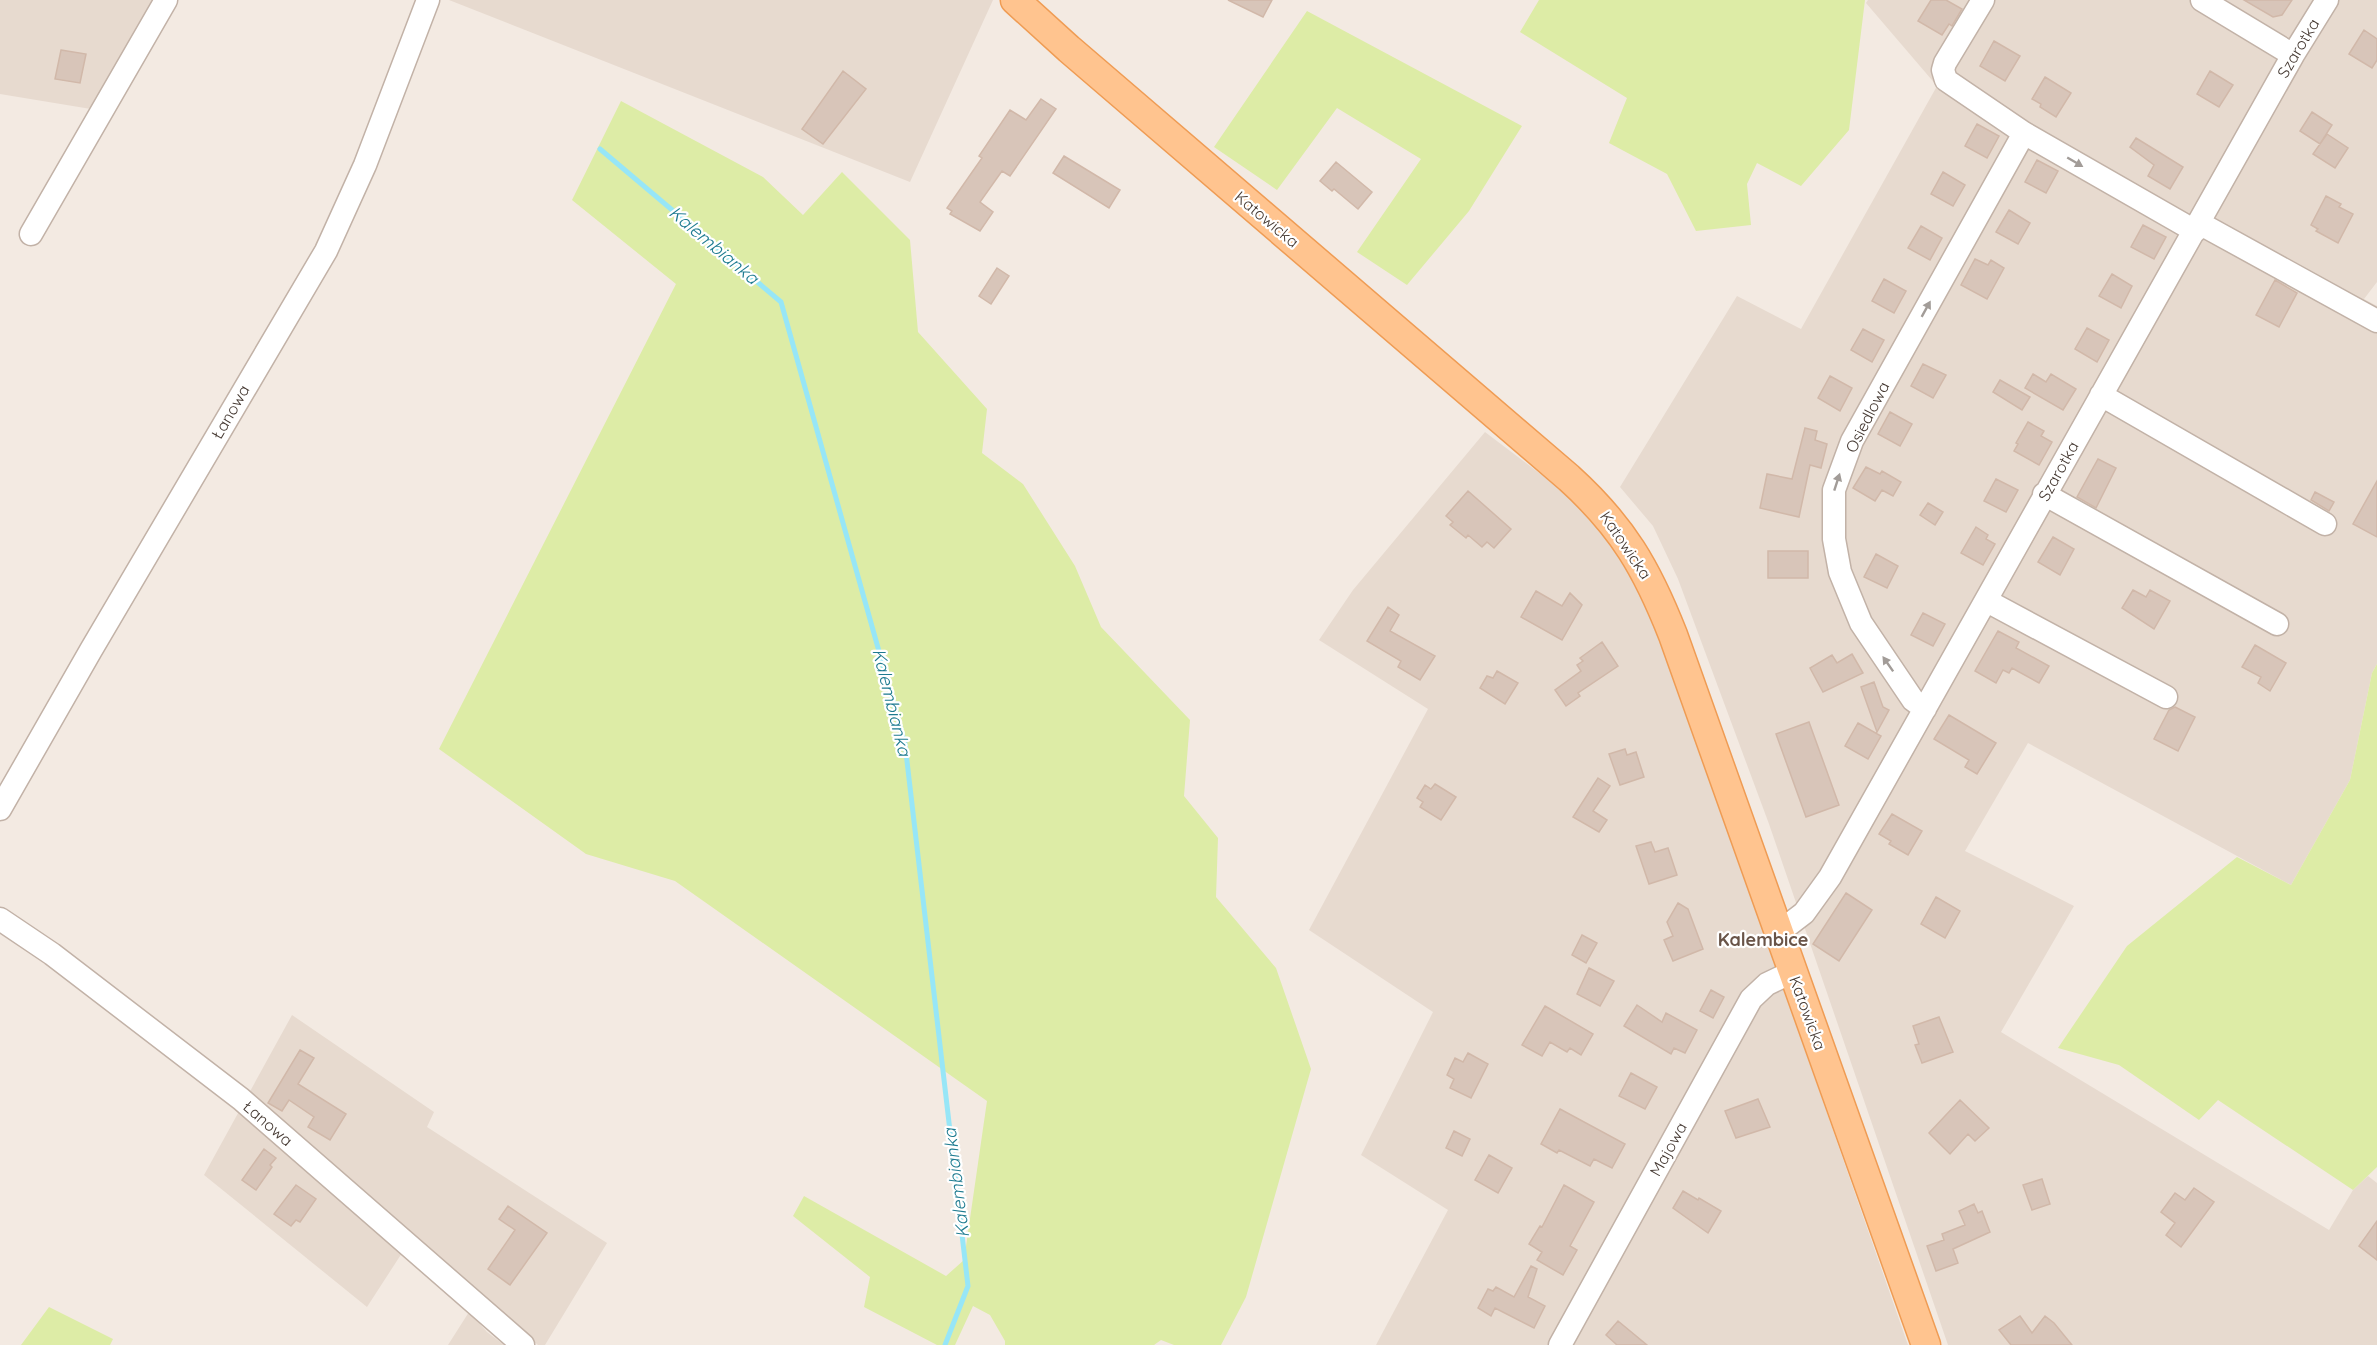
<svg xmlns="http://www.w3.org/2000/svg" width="2377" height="1345" viewBox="0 0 2377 1345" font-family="Quicksand,sans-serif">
	<rect width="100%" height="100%" fill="#f3eae2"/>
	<path fill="#e7dacf" d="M0 0H157L97 110 0 94Z
		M449 0H993L910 182Z
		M1868 0H2377V282L2364 299 2377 306V664L2372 673 2350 780 2291 885 2028 743 1965 851 2074 906 2001 1032 2329 1230 2353 1190 2368 1176 2377 1183V1345H1948L1769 824 1678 579 1653 526 1620 487 1737 296 1801 329 1937 86 1866 3Z
		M1485 432 1600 519 1634 570 1771 953 1908 1345H1376L1448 1210 1361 1155 1433 1012 1309 930 1428 709 1319 640 1353 590Z
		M292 1015 434 1112 427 1127 607 1243 545 1345H538L413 1236 367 1307 204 1175Z
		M469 1312 487 1332 504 1345H448Z"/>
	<path fill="#ddeca6" d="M1539 0H1865L1849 130 1801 186 1757 163 1747 184 1751 225 1696 231 1667 174 1609 143 1627 98 1520 32Z
		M1307 11 1522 126 1469 211 1407 285 1357 252 1421 159 1337 108 1277 190 1214 147Z
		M621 101 763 177 803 215 842 172 910 240 918 332 987 409 982 453 1023 484 1075 566 1101 627 1190 720 1184 796 1218 838 1216 897 1276 968 1311 1069 1246 1297 1221 1345H1174L1161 1340 1154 1345H1005V1341L990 1315 973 1306 955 1345H937L864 1307 870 1277 793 1216 804 1196 946 1276 964 1260 987 1101 675 881 586 854 439 749 676 284 572 200Z
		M2377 664V1167L2353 1190 2218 1100 2199 1120 2119 1065 2058 1048 2127 946 2237 857 2291 885 2350 780 2372 673Z
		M49 1307 113 1339 110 1345H21Z"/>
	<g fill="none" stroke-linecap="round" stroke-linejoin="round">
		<path stroke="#97e6f7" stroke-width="5" d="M600 149 781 302 905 744 968 1286 945 1345"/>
	</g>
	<path fill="#d8c5b9" stroke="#d1b8a9" stroke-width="1.5" d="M1228 0H1272L1263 17Z
		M1931 0H1946L1962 9 1952 26 1949 24 1942 35 1918 21Z
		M2244 0H2292L2282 15 2273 17Z
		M2364 30 2377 39V60L2372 68 2349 54Z
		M1994 41 2020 56 2005 81 1980 66Z
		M61 50 86 54 80 83 55 79Z
		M843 71 866 89 823 144 802 129Z
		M2210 71 2233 85 2219 107 2197 94Z
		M2045 77 2071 93 2056 117 2040 107 2041 104 2032 99Z
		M1041 99 1056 109 1010 176 1002 171 980 202 993 212 980 231 950 214 952 211 947 208 982 158 979 156 1010 110 1026 120Z
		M2312 112 2332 125 2320 144 2300 131Z
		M1977 124 1999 136 1987 158 1965 146Z
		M2327 134 2348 148 2335 168 2313 154Z
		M2136 138 2183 167 2170 189 2148 176 2154 165 2130 147Z
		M1064 156 1120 190 1109 208 1053 173Z
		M2037 160 2058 171 2046 193 2025 182Z
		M1336 162 1372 192 1358 209 1334 189 1332 191 1320 181Z
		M1943 172 1965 185 1953 206 1931 194Z
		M2326 196 2341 204 2339 207 2353 214 2338 243 2316 231 2318 229 2311 225Z
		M2009 210 2030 223 2018 244 1996 232Z
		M2143 225 2166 237 2154 259 2131 247Z
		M1921 226 1942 238 1930 260 1908 248Z
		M1975 259 1988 265 1991 260 2004 268 1987 299 1961 285Z
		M997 268 1009 276 991 304 979 296Z
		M2112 274 2132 286 2121 308 2099 296Z
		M1884 279 1906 291 1894 313 1872 301Z
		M2275 280 2297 293 2279 327 2256 315Z
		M2087 328 2109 340 2097 362 2075 349Z
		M1863 329 1884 340 1872 362 1851 350Z
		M1923 364 1946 375 1933 398 1911 386Z
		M2033 374 2046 382 2051 374 2076 389 2063 410 2025 388Z
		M1830 376 1852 388 1840 411 1818 398Z
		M2000 380 2030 397 2022 410 1993 392Z
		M1890 412 1912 424 1900 446 1878 434Z
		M2028 422 2044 431 2041 436 2052 442 2039 465 2014 451 2018 444 2016 443Z
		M1805 428 1817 431 1815 440 1827 444 1821 468 1810 465 1799 517 1760 508 1767 474 1792 479Z
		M2098 459 2116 468 2096 508 2077 497Z
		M1866 467 1880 474 1882 471 1901 482 1893 496 1882 490 1875 501 1853 488Z
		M1996 479 2018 490 2006 512 1984 501Z
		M2377 481V537L2353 524Z
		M1468 491 1511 529 1494 548 1487 542 1482 547 1468 535 1466 538 1450 525 1453 522 1446 516Z
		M2315 492 2334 502 2329 511 2311 500Z
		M1928 503 1943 512 1935 525 1920 515Z
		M1976 527 1988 535 1986 539 1995 544 1983 565 1961 553Z
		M2053 537 2074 549 2060 575 2038 562Z
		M1768 551H1808V578H1768Z
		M1876 554 1898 566 1887 588 1864 577Z
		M2133 590 2146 597 2150 590 2170 601 2154 629 2122 608Z
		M1536 591 1562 606 1570 593 1582 605 1562 640 1521 617Z
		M1388 607 1399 615 1390 631 1435 656 1420 680 1398 667 1401 661 1367 641Z
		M1923 613 1945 624 1933 646 1911 635Z
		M1998 631 2019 642 2016 648 2049 666 2039 683 2012 668 2009 673 2003 670 1996 683 1975 671Z
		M1602 642 1618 666 1578 693 1580 696 1566 706 1555 690 1581 671 1577 665 1583 661 1580 658Z
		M2255 645 2286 663 2270 691 2258 683 2261 677 2242 667Z
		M1852 654 1863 673 1823 692 1810 668 1832 655 1837 663Z
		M1497 671 1518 683 1505 704 1480 688 1487 676 1493 678Z
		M1874 682 1883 707 1889 710 1877 732 1861 687Z
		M2175 707 2195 717 2178 751 2154 739 2169 710Z
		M1949 715 1996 743 1977 774 1965 767 1969 760 1934 739Z
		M1809 722 1839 805 1806 817 1776 734Z
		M1858 723 1881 736 1868 759 1845 746Z
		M1625 749 1627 755 1636 752 1644 777 1620 785 1609 754Z
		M1598 778 1610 786 1593 811 1607 820 1599 832 1573 817Z
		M1435 784 1456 797 1441 820 1420 807 1423 802 1417 798 1425 785 1431 789Z
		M1892 814 1922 831 1908 855 1889 844 1891 841 1879 834Z
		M1651 842 1655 852 1668 848 1677 875 1649 884 1636 846Z
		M1846 893 1872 910 1839 961 1813 944Z
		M1936 897 1960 911 1945 938 1921 924Z
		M1678 903 1688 909 1703 949 1673 961 1664 940 1673 936 1667 922Z
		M1582 935 1597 943 1586 963 1572 955Z
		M1589 968 1614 981 1600 1006 1577 994Z
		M1711 990 1724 997 1713 1018 1700 1011Z
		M1637 1005 1662 1022 1666 1013 1697 1030 1685 1053 1674 1048 1671 1054 1624 1026Z
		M1545 1006 1593 1034 1581 1055 1570 1048 1567 1052 1550 1042 1542 1056 1522 1045Z
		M1939 1017 1953 1052 1922 1063 1915 1045 1919 1044 1913 1026Z
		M300 1050 314 1058 298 1084 346 1114 330 1140 308 1127 314 1117 289 1100 282 1111 268 1103Z
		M1468 1053 1488 1064 1471 1098 1450 1088 1454 1079 1447 1075 1455 1058 1463 1062Z
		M1631 1073 1657 1087 1645 1109 1619 1096Z
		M1758 1099 1770 1127 1736 1138 1725 1111Z
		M1960 1100 1989 1128 1975 1141 1968 1134 1950 1154 1929 1133Z
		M1560 1109 1625 1144 1612 1168 1594 1159 1590 1166 1559 1150 1557 1153 1541 1144Z
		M1454 1131 1470 1139 1462 1156 1446 1148Z
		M264 1149 276 1158 270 1165 272 1167 256 1190 242 1180Z
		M1489 1155 1512 1168 1498 1193 1475 1180Z
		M2042 1179 2050 1204 2032 1210 2023 1185Z
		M296 1185 316 1199 300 1222 296 1220 291 1226 274 1214Z
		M1564 1185 1594 1202 1570 1246 1577 1250 1563 1275 1537 1260 1542 1252 1529 1244 1540 1226 1542 1227Z
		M2194 1188 2214 1202 2181 1247 2166 1235 2175 1223 2161 1212 2175 1193 2185 1200Z
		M1683 1191 1698 1200 1699 1198 1721 1211 1708 1233 1673 1208Z
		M1974 1204 1978 1213 1982 1211 1990 1232 1953 1249 1958 1263 1936 1271 1927 1246 1944 1240 1942 1234 1965 1225 1959 1211Z
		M508 1206 547 1233 510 1285 488 1269 515 1230 499 1219Z
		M2377 1221V1260L2359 1246Z
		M1531 1266 1537 1269 1528 1297 1545 1306 1534 1328 1495 1308 1491 1316 1478 1308 1488 1289 1493 1291 1496 1287 1514 1297Z
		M2020 1316 2032 1333 2045 1316 2054 1323 2072 1345H2011L1999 1330Z
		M1618 1321 1647 1345H1617L1606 1335Z"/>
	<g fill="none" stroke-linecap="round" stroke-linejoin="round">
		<g stroke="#c2b2a7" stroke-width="25">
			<path id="minor" d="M1983 0 1945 63 1943 70 1946 80 2024 133 2195 231
				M2202 0 2293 55
				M2199 223 2377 321
				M31 234 166 0
				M2101 395 2325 524
				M2044 494 2277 624
				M1987 601 2166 697
				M1925 709 1913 700 1861 623 1840 572 1834 539V490L1852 441 2024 133
				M0 809 91 650 326 251 365 165 428 0
				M0 919 52 954 241 1099 523 1345
				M1778 933 1804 913 1830 877 2293 55 2327 0
				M1560 1345 1751 999 1767 984 1792 972"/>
		</g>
		<g stroke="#ef9c54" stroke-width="31">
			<path id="major" d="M1015 0 1069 49 1569 478C1623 527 1647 569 1673 635L1926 1345"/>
		</g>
		<use href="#minor" stroke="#fff" stroke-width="22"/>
		<use href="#major" stroke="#ffc48f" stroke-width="28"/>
	</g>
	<defs><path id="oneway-solid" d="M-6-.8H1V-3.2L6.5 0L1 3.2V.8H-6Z" transform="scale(1.5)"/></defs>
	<g fill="#a29c98">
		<use href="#oneway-solid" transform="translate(2075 162) rotate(30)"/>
		<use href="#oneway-solid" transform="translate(1926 309) rotate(-61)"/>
		<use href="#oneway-solid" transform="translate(1837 482) rotate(-72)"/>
		<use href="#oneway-solid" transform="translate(1888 664) rotate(-125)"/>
	</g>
	<g text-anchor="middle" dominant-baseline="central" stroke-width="4.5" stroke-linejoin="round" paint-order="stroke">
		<g font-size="16" fill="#453932" stroke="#fff">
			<text transform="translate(2298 48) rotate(-59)">Szarotka</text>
			<text transform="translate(1267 219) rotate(40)">Katowicka</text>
			<text transform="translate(230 412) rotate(-60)">Łanowa</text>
			<text transform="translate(1867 417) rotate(-63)">Osiedlowa</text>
			<text transform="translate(2058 471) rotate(-61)">Szarotka</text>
			<text transform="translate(1626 545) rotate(56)">Katowicka</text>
			<text transform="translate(1808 1013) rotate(70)">Katowicka</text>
			<text transform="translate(268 1123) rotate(41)">Łanowa</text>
			<text transform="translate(1668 1149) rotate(-61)">Majowa</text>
		</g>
		<g font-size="18" font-style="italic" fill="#1e7b90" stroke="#fff">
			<text transform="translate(714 245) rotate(40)">Kalembianka</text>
			<text transform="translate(892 702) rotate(76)">Kalembianka</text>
			<text transform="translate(956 1183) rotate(-97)">Kalembianka</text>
		</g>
		<g font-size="18" font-weight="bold" fill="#695448" stroke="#fff">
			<text x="1763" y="939">Kalembice</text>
		</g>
	</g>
</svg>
